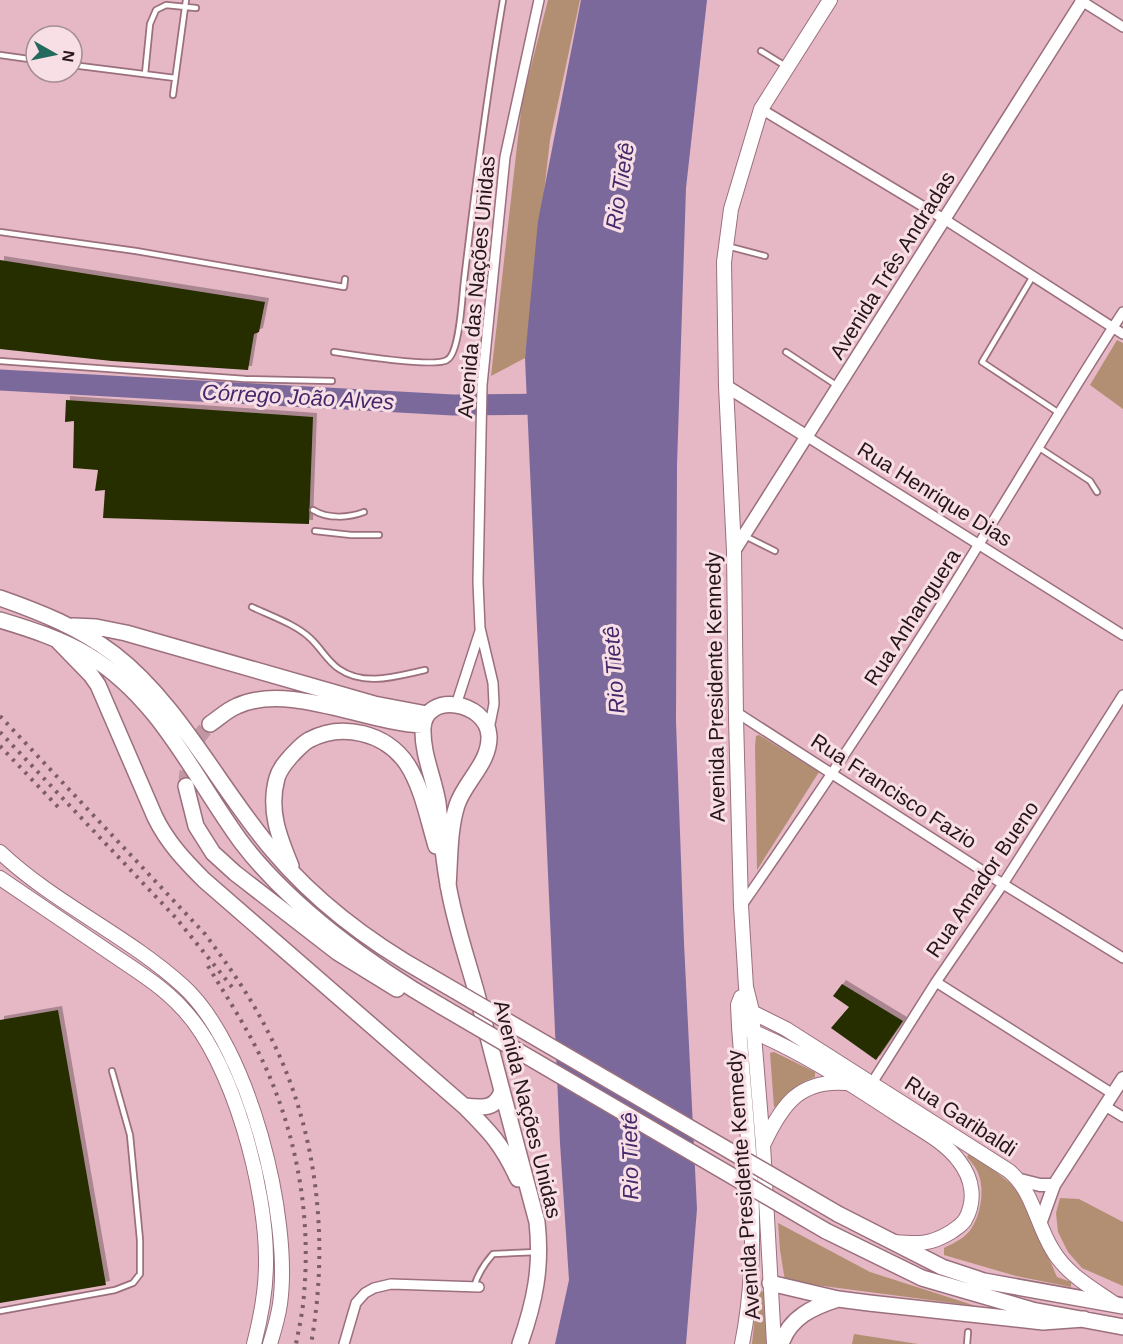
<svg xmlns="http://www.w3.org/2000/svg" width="1123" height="1344" viewBox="0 0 1123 1344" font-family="Arial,sans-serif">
	<defs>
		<filter id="shadow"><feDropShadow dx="4" dy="-4" stdDeviation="0" flood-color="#0004"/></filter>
	</defs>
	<rect width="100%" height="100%" fill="#e6b7c4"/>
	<path fill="#b28f72" d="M548 0H580L550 140 525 358 491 376 522 102Z
		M1117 340 1123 343V409L1090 385Z
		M759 735 819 772 757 870 755 746 756 736Z
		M774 1052 815 1072V1077C799 1082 788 1093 777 1106L774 1107 770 1053Z
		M969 1154 991 1168 1011 1184 1025 1203 1057 1277 1071 1282V1287L1016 1276 944 1255V1248C954 1243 965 1238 971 1229 981 1214 985 1189 978 1173 976 1167 971 1162 967 1157Z
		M1060 1198 1079 1199 1123 1222V1286L1082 1268 1068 1252 1058 1232 1056 1213Z
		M778 1223 870 1272 976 1306 785 1281 780 1250Z
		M758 1288 766 1294V1344H752Z
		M854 1334 918 1344H852Z"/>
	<path fill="#7b699c" d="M581 0H707L686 188 677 465 676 722 684 943 697 1209 686 1344H555L569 1280 560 1143 525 358 538 221Z"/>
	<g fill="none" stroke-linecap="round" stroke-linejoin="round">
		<path stroke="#7b699c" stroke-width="21" d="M0 380 453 405 554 404"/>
	</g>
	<path fill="#252e02" filter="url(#shadow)" d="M0 260 265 302 259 332 254 334 248 370 112 361 0 349Z
		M66 400 313 417 309 524 103 518 105 490 95 491 98 470 73 468 74 421 65 422Z
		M842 984 903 1021 876 1060 831 1028 849 1007 833 996Z
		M58 1010 106 1285 0 1303V1020Z"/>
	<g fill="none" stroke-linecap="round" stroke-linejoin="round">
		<path stroke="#c097a2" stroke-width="15" stroke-dasharray="15 8" stroke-linecap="butt" d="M186 786C186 763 193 740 210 724"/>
		<g stroke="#9b707c" stroke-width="8">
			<path id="service" d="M761 51 787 67
				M0 55 36 60
				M72 65 175 78
				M145 74 150 24 156 10 166 5 196 8
				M173 95 186 0
				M0 232 136 251 344 287 345 279
				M727 246 765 256
				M1033 276 982 362 1059 413
				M334 352C354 355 434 368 447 360 460 353 462 296 464 281 475 187 487 93 503 0
				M786 352 836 385
				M0 361 245 379 332 381
				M1038 447 1090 481 1097 492
				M313 510C328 519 348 518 364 512
				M315 531 351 535H379
				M745 536 775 551
				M252 607C271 616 295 624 310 638 321 648 327 661 339 669 365 687 397 676 425 670
				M474 1287C478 1273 484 1264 493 1254L537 1252
				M0 1311 115 1290 133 1283 140 1274V1240L130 1135 112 1071
				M967 1344 968 1332"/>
		</g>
		<g stroke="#9b707c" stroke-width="12">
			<path id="minor" d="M1080 0 1123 27
				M761 109 944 219 1123 334
				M806 436 1123 635
				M456 705 480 631
				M736 712 1003 884 1123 958
				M489 729 494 704 493 683 480 628 478 582 482 385 505 157 539 0
				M742 905C824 787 904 667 979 544 1027 467 1073 388 1123 312
				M936 982 1113 1094
				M872 1083 936 982 1003 884 1123 695
				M1105 1106 1123 1117
				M344 1344 356 1303 365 1293 374 1288 391 1284 479 1287"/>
		</g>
		<g stroke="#9b707c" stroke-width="15">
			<path id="tertiary" d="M726 386 806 436
				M734 551 1083 0
				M1020 1180 1040 1185H1054
				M1040 1224 1054 1185 1123 1078"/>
		</g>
		<g stroke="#9b707c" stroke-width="16">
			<path id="secondary" d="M0 852C55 904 127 935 183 986 249 1046 292 1218 280 1304 278 1318 274 1331 270 1344
				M0 878C35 902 71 926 106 950 132 968 160 984 182 1008 233 1061 267 1190 266 1263 266 1291 261 1317 254 1344
				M741 997 738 1005 739 1026C746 1131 763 1240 742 1344
				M738 1005 786 1029 1009 1171C1033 1191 1036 1223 1052 1249 1066 1274 1092 1288 1115 1304
				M739 1026C795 1047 851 1084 901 1117 921 1130 945 1142 959 1161 973 1179 976 1201 965 1220 961 1226 956 1228 951 1232 930 1245 918 1244 894 1242
				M764 1143C782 1105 799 1080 845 1083
				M774 1344 763 1145 752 1011 746 987 741 906 736 718 734 551 726 386 724 262 731 209 761 109 830 0"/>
		</g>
		<g stroke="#9b707c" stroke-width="18">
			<path id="primary" d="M0 598C40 612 80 628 114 654 179 704 220 789 273 851 316 902 371 943 428 975
				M0 620C30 629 61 639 88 655 161 699 194 778 242 843 290 906 373 967 441 1006
				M73 626 96 627 126 633 374 704 427 714
				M56 639 91 675 98 685 155 817C167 842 185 861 204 880L464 1106C490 1132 502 1144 518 1179
				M210 724C219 718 227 710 237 706 289 682 366 723 423 725
				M186 786 196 826 213 853 235 873 337 952 397 989
				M291 866C279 837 268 810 277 778 280 768 286 762 292 755 297 750 303 743 309 740 342 722 386 733 407 764 422 787 428 819 436 846
				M448 886C450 860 449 830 457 805 465 781 490 763 489 736 487 701 425 691 423 728 422 754 434 778 438 803 441 830 443 857 448 884 454 922 468 961 478 998 497 1073 517 1147 537 1222 542 1267 535 1301 520 1344
				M464 1106C481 1108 497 1110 502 1090
				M838 1214 942 1267 984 1281 1123 1306
				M826 1231 922 1278 1032 1310 1123 1327
				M770 1283 838 1299 869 1303 1043 1322 1084 1319
				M781 1344C790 1317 813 1307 838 1299"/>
		</g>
		<use href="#service" stroke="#fff" stroke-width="4.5"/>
		<use href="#minor" stroke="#fff" stroke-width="9"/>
		<use href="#tertiary" stroke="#fff" stroke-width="12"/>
		<use href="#secondary" stroke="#fff" stroke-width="14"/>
		<use href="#primary" stroke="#fff" stroke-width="15"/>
		<path stroke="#7d5e67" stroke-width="4" stroke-dasharray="3 6" stroke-linecap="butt" d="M0 716 205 934C228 965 250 996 267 1030 317 1125 330 1239 311 1344
			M0 732 176 918 232 987
			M0 746 60 809
			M208 966C228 999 249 1031 265 1066 297 1137 311 1216 304 1294 303 1311 299 1328 296 1344"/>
		<g stroke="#9b707c" stroke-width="18" stroke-linecap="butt">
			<path id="primary-bridge" d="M428 975 838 1214
				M441 1006 826 1231"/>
		</g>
		<use href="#primary-bridge" stroke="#fff" stroke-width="15"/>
	</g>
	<g text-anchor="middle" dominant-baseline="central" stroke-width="6" stroke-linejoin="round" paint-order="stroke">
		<g font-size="21" fill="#26151a" stroke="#f7dfe5">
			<text transform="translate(892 265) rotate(-58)">Avenida Três Andradas</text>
			<text transform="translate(476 287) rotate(-85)">Avenida das Nações Unidas</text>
			<text transform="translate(935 494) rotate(32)">Rua Henrique Dias</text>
			<text transform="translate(912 617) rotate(-57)">Rua Anhanguera</text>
			<text transform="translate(715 687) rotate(-91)">Avenida Presidente Kennedy</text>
			<text transform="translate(894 791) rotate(33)">Rua Francisco Fazio</text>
			<text transform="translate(982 879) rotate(-56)">Rua Amador Bueno</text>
			<text transform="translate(528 1109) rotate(76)">Avenida Nações Unidas</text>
			<text transform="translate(961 1116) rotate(33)">Rua Garibaldi</text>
			<text transform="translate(743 1185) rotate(-94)">Avenida Presidente Kennedy</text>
		</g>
		<g font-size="22" font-style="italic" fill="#44296a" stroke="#f7dfe5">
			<text transform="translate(620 186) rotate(-81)">Rio Tietê</text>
			<text transform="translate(298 397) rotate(3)">Córrego João Alves</text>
			<text transform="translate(614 670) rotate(-94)">Rio Tietê</text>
			<text transform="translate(630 1156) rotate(-91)">Rio Tietê</text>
		</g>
	</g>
	<g transform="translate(54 54) rotate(99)"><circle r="28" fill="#f7dfe5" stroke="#a38e94" stroke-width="1.5"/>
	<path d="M0-4.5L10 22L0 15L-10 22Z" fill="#23695e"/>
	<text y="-9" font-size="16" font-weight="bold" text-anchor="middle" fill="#26151a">N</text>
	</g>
</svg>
